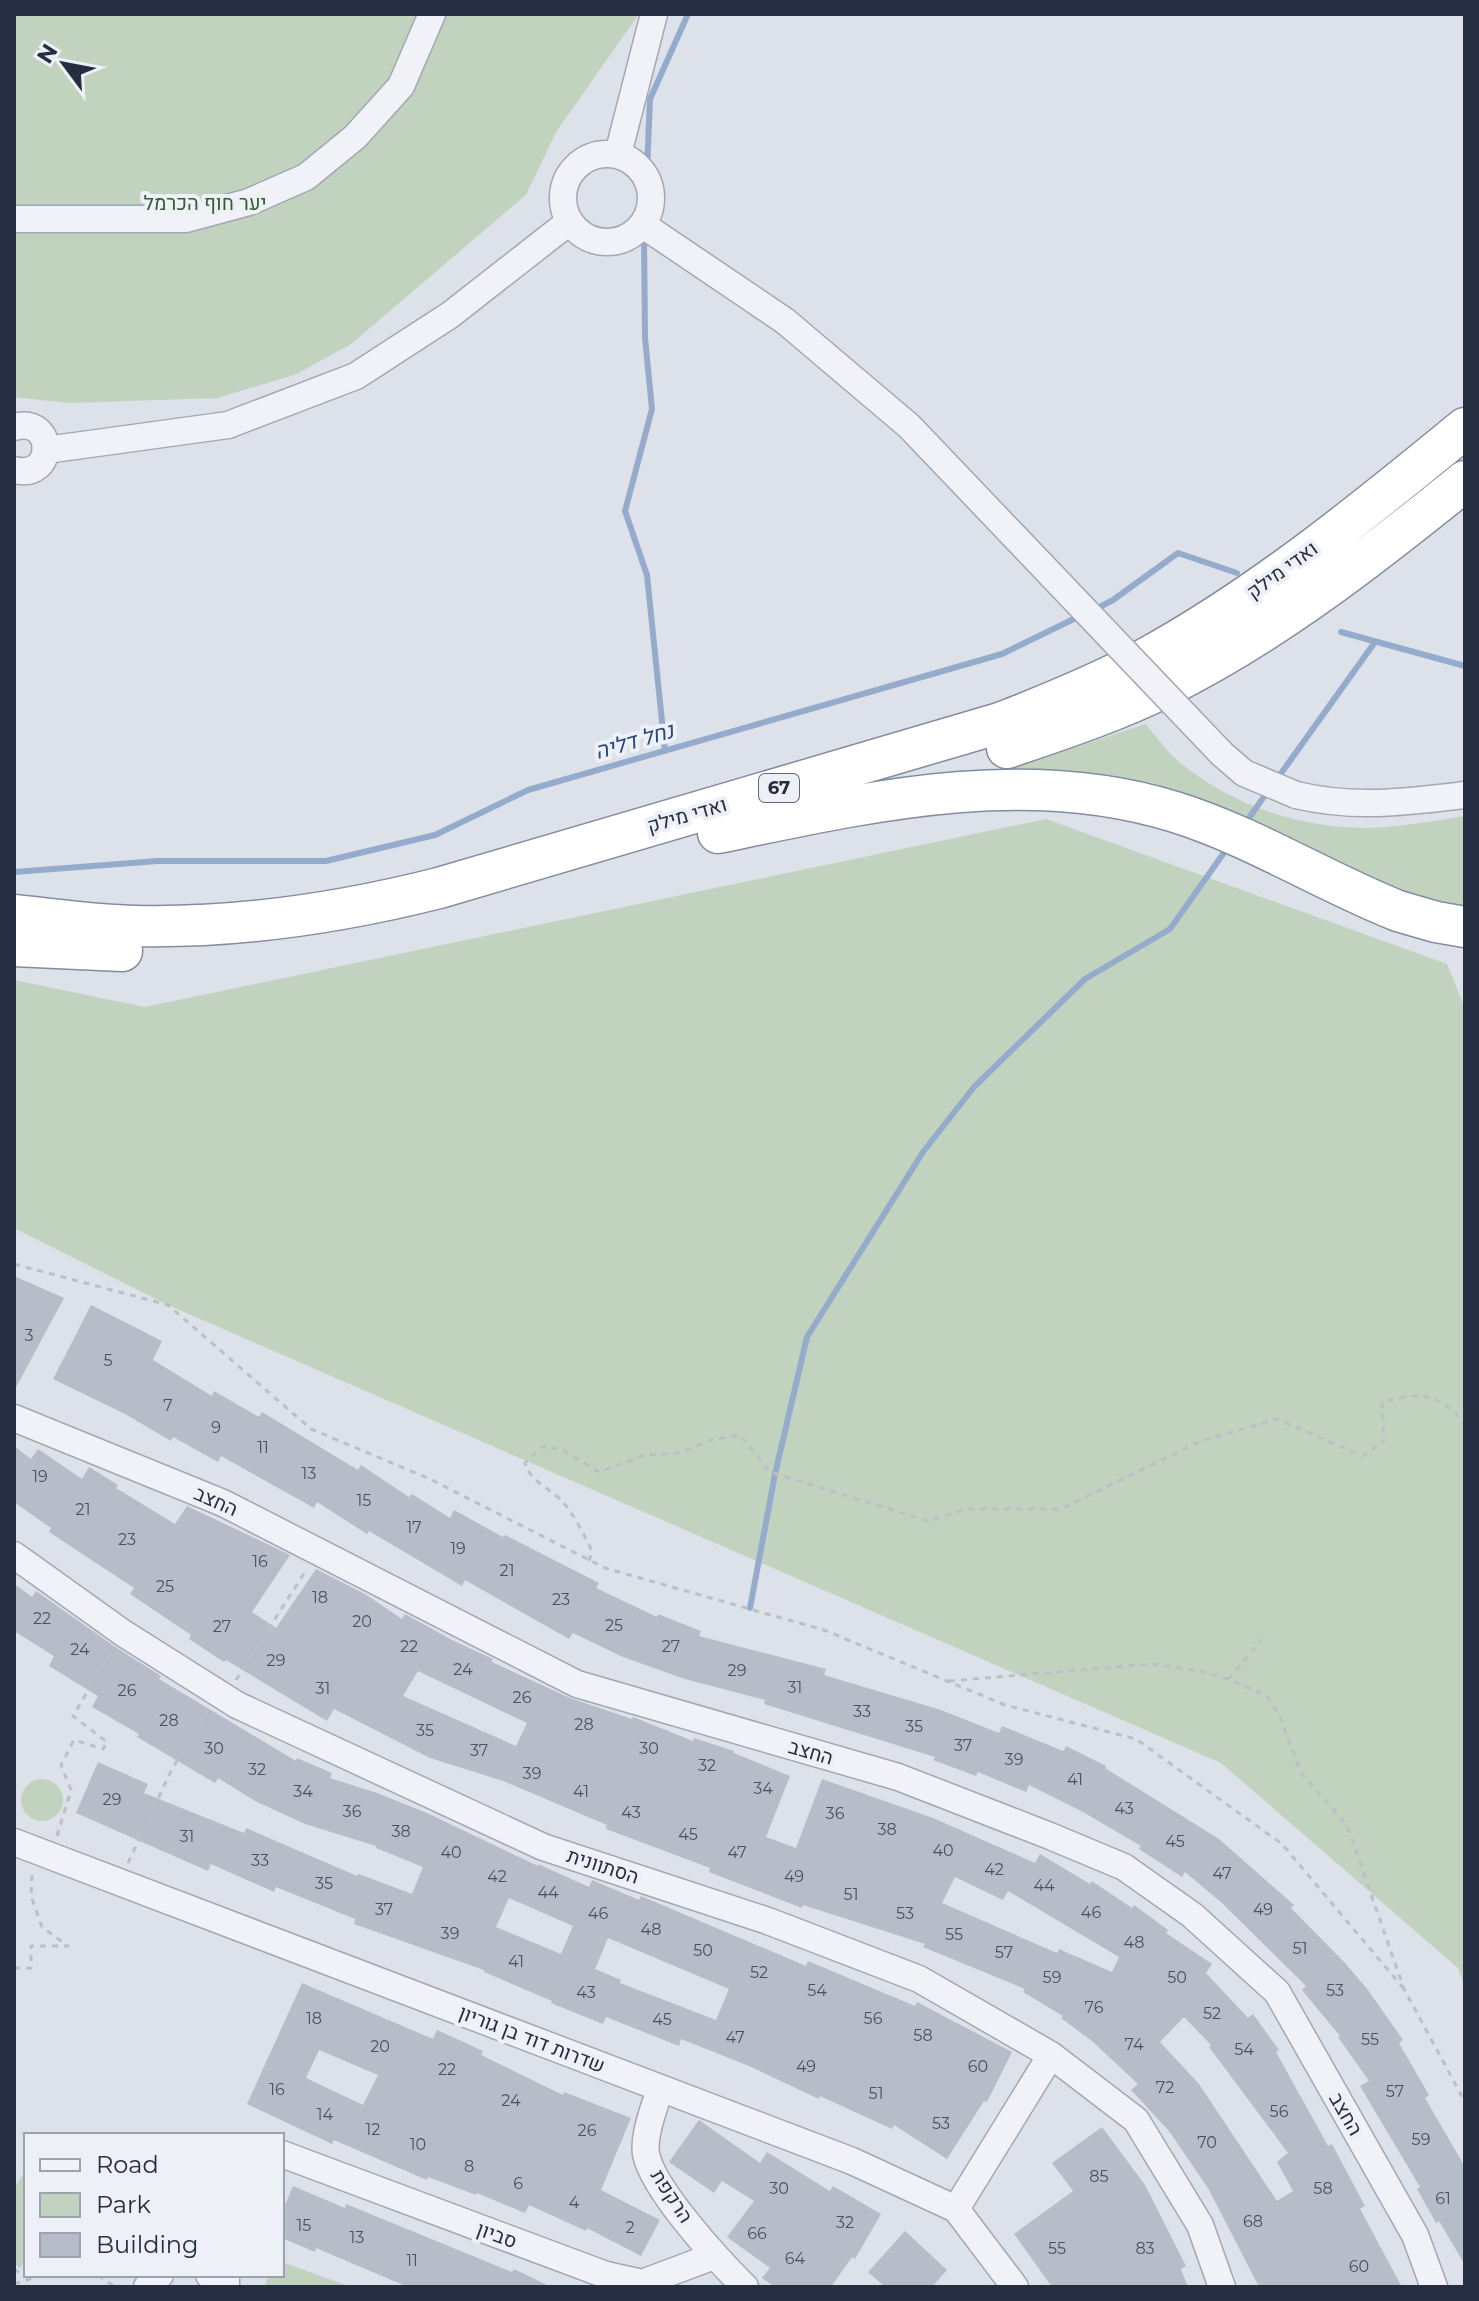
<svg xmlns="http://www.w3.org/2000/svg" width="1479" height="2301" viewBox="0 0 1479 2301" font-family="Montserrat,Heebo,sans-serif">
	<rect width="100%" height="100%" fill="#dde1e9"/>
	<path fill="#c1d3be" d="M14 14H639L556 132 526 195 351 344 297 374 217 398 68 403 14 397Z
		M1145 724C1156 736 1166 750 1178 761 1234 808 1313 833 1385 827 1412 825 1439 820 1465 816V909L1440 905 990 772 1049 756Z
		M1046 819 1447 964 1465 1008V1987L1458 1968 1221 1763 168 1305 14 1228V980L145 1007Z
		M21 1800a21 21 0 1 1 42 0a21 21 0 1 1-42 0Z
		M26 2170V2259L20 2268 14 2264V2188Z
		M282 2262 351 2287H265L268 2275H282Z"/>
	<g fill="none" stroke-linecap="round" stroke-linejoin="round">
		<path stroke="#95abcc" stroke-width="6" d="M645 218 650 99 688 14
			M644 233 645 338 652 409 625 511 647 575 665 751
			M1094 610 1113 600 1178 553 1237 573
			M1341 632 1465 666
			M1277 779 1375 642
			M1244 825 1268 791
			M14 872 158 861H326L435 835 528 790 1002 654 1080 616
			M750 1608 775 1474 807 1337 923 1152 974 1087 1085 979 1170 929 1228 847"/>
	</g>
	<path fill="#b7bcc9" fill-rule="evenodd" d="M14 1276 64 1298 14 1391Z
		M91 1305 162 1341 153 1360 212 1396 214 1391 259 1417 262 1412 358 1470 361 1465 409 1497 412 1494 450 1518 454 1510 503 1537 505 1535 599 1583 596 1588 657 1617 658 1614 701 1631 699 1636 826 1669 824 1675 941 1710 999 1733 1002 1726 1063 1751 1066 1746 1106 1766 1105 1768 1219 1839 1294 1905 1291 1908 1345 1963 1368 1990 1403 2040 1399 2043 1429 2095 1425 2098 1465 2167V2265L1439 2221 1436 2223 1417 2189 1420 2187 1360 2086 1369 2081 1338 2037 1340 2036 1302 1990 1306 1986 1222 1903 1185 1872 1182 1877 1139 1849 1141 1846 1083 1812 1029 1785 1026 1792 978 1772 976 1776 933 1760 935 1757 764 1704 765 1700 685 1679 623 1657 573 1633 569 1639 465 1580 462 1586 369 1531 367 1534 317 1502 314 1508 221 1456 218 1462 173 1437 171 1441 125 1414 53 1379Z
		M14 1446 31 1459 38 1449 82 1479 89 1467 118 1485 116 1488 175 1524 187 1506 290 1555 252 1612 276 1628 316 1569 365 1594 402 1619 405 1614 452 1640 493 1659 492 1662 570 1698 632 1719 633 1717 693 1741 694 1738 734 1751V1753L790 1776 766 1837 796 1848 822 1779 933 1818 1035 1863 1040 1854 1090 1884 1092 1881 1132 1908 1134 1905 1168 1930 1166 1933 1212 1964 1206 1973 1248 2018 1253 2014 1279 2050 1276 2052 1328 2146 1332 2144 1365 2206 1360 2209 1402 2287H1259L1208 2188 1169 2131 1131 2090 1138 2084 1092 2041 1061 2018 1063 2016 1023 1992 1025 1989 923 1947 925 1944 803 1905 802 1908 709 1872 710 1868 606 1829 607 1825 503 1781 430 1758 334 1709 327 1721 226 1660 224 1662 189 1639 191 1635 130 1594 134 1588 49 1532 51 1528 14 1502ZM418 1671 527 1723 516 1746 403 1696ZM955 1877 1003 1900 1008 1891 1119 1957 1112 1972 1059 1949 1057 1953 942 1903ZM1184 2017 1211 2045 1209 2047 1288 2153 1277 2162 1293 2191 1277 2201 1199 2084 1160 2042Z
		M14 1584 32 1597 36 1591 114 1646 161 1676 159 1679 296 1761 297 1758 332 1773 330 1778 377 1793 427 1813 538 1866V1864L589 1887 592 1880 639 1900 641 1896 806 1966 808 1961 915 2006 917 2002 1012 2052 987 2102 984 2101 947 2159 894 2125 892 2129 820 2096 819 2099 749 2066 681 2039 679 2046 606 2017 603 2024 551 2003 552 2001 484 1972V1970L354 1924 355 1919 276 1887 274 1892 211 1864 208 1871 76 1813 98 1762 148 1784 144 1793 244 1833 246 1828 357 1876 359 1874 412 1894 423 1867 376 1848V1846L305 1824 255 1801 218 1778 215 1783 137 1737 139 1734 92 1707 98 1696 49 1666 54 1656 14 1631ZM509 1898 573 1926 561 1954 496 1927ZM608 1938 729 1989 716 2020 620 1983 621 1980 595 1969Z
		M302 1983 433 2039 437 2030 483 2051 481 2055 563 2095 564 2092 631 2118 601 2190 660 2220 641 2256 587 2228 586 2231 529 2205 525 2213 477 2193 476 2195 428 2177 427 2180 334 2140 332 2144 247 2104ZM319 2050 378 2075 363 2105 306 2078Z
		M699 2120 760 2163 767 2152 830 2191 833 2186 881 2214 855 2259 852 2257 831 2287H775L762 2278 770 2268 727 2237 754 2201 722 2181 714 2193 669 2162Z
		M1102 2127 1145 2185 1186 2266 1181 2269 1188 2287H1052L1014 2234 1073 2191 1052 2163Z
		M293 2186 345 2208 346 2204 512 2272 514 2269 551 2287H408L316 2248 315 2252 282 2238V2212Z
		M905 2231 947 2270 932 2287H885L868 2272Z"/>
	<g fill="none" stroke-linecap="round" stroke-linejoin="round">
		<g stroke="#a2a7b3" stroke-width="29">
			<path id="minor" d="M563 198a44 44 0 1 1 88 0a44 44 0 1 1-88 0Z
				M618 154 654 14
				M14 219H186L249 202 306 177 355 137 401 86 432 14
				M643 225 785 321
				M14 427C56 415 56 481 14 470
				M46 450 228 425 356 376 450 315 569 222
				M1296 795C1355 809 1406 802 1465 795
				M14 1418 223 1503 577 1684 898 1777 1050 1836 1124 1867 1192 1915 1277 1992 1415 2235 1434 2287
				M14 1555 123 1633 237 1705 543 1847 768 1921 919 1979 1051 2055 956 2209
				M14 1842 852 2161 956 2209 1015 2287
				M1051 2055 1136 2120 1200 2225 1222 2287
				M660 2088C655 2107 643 2134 646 2154 653 2190 719 2261 745 2287
				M282 2154 606 2275 642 2283 714 2256
				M209 2275 226 2278V2287
				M147 2287 160 2275"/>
		</g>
		<g stroke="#838ca0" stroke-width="43">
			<path id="highway" d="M1007 748C1060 730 1115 712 1165 687 1274 633 1371 557 1465 481
				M718 833C867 802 1024 765 1175 812 1252 836 1323 881 1398 911L1436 922 1465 927
				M14 915C54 919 96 925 136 926 239 928 340 913 439 888L1000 723C1049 704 1098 684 1145 659 1260 596 1364 511 1465 428
				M14 946 122 951"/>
		</g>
		<path stroke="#bbbfc8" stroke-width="3" stroke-dasharray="6 6" stroke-linecap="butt" d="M14 1264 168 1305 311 1429 430 1479 605 1568 824 1630 1005 1705 1136 1739 1282 1844 1404 1989
			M589 1561 592 1551C583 1533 574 1514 561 1500 549 1488 529 1480 525 1463L539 1449 545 1446 565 1451 599 1472 645 1455 679 1453 711 1440 740 1435 770 1472 928 1521 967 1509H1061L1201 1441 1277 1419 1363 1456 1384 1441 1382 1402C1420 1391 1439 1393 1465 1424
			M1228 1679 1262 1640
			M236 1680 305 1572
			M949 1681 1152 1664 1200 1671 1228 1679 1267 1696 1279 1714 1301 1773 1347 1825 1404 1989 1465 2102
			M57 1836 71 1790 61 1765 74 1740 103 1749 107 1742 73 1716 112 1650
			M128 1863 171 1771 207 1710
			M14 1968H31V1946H68L42 1927 31 1896 32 1874
			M14 2269 28 2278
			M98 2275 115 2287
			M14 2284 30 2279 32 2275"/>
		<use href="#minor" stroke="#f0f2f7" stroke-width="26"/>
		<use href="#highway" stroke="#fff" stroke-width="40"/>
		<g stroke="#a2a7b3" stroke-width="29" stroke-linecap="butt">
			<path id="minor-bridge" d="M785 321 909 426 1222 754 1244 773 1296 795"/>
		</g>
		<use href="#minor-bridge" stroke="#f0f2f7" stroke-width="26"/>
	</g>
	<g text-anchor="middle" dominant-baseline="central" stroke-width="8" stroke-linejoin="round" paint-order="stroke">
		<g font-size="16" fill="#4a5163">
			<text x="29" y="1335">3</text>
			<text x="108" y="1360">5</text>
			<text x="168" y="1405">7</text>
			<text x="216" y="1427">9</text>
			<text x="263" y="1447">11</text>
			<text x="309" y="1473">13</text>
			<text x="40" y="1476">19</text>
			<text x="364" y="1500">15</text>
			<text x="83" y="1509">21</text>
			<text x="414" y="1527">17</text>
			<text x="127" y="1539">23</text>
			<text x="458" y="1548">19</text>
			<text x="260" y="1561">16</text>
			<text x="507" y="1570">21</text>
			<text x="165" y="1586">25</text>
			<text x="320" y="1597">18</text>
			<text x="561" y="1599">23</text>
			<text x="42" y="1618">22</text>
			<text x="362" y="1621">20</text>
			<text x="614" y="1625">25</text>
			<text x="222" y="1626">27</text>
			<text x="409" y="1646">22</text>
			<text x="671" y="1646">27</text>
			<text x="80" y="1649">24</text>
			<text x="276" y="1660">29</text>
			<text x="463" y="1669">24</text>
			<text x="737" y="1670">29</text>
			<text x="795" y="1687">31</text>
			<text x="323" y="1688">31</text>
			<text x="127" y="1690">26</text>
			<text x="522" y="1697">26</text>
			<text x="862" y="1711">33</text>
			<text x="169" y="1720">28</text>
			<text x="584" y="1724">28</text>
			<text x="914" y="1726">35</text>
			<text x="425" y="1730">35</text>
			<text x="963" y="1745">37</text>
			<text x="214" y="1748">30</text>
			<text x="649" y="1748">30</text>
			<text x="479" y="1750">37</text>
			<text x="1014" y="1759">39</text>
			<text x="707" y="1765">32</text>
			<text x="257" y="1769">32</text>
			<text x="532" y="1773">39</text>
			<text x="1075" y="1779">41</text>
			<text x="763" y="1788">34</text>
			<text x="303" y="1791">34</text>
			<text x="581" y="1791">41</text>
			<text x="112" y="1799">29</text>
			<text x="1124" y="1808">43</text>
			<text x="352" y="1811">36</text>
			<text x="631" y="1812">43</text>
			<text x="835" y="1813">36</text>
			<text x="887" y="1829">38</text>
			<text x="401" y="1831">38</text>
			<text x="688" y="1834">45</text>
			<text x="187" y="1836">31</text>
			<text x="1175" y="1841">45</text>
			<text x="943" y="1850">40</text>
			<text x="451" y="1852">40</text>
			<text x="737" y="1852">47</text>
			<text x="260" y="1860">33</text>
			<text x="994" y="1869">42</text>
			<text x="1222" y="1873">47</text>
			<text x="497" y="1876">42</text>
			<text x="794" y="1876">49</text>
			<text x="324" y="1883">35</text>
			<text x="1044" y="1885">44</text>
			<text x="548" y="1892">44</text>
			<text x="851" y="1894">51</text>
			<text x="384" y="1909">37</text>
			<text x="1263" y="1909">49</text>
			<text x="1091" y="1912">46</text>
			<text x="598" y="1913">46</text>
			<text x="905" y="1913">53</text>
			<text x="651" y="1929">48</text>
			<text x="450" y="1933">39</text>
			<text x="954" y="1934">55</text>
			<text x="1134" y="1942">48</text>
			<text x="1300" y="1948">51</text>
			<text x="703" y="1950">50</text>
			<text x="1004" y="1952">57</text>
			<text x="516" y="1961">41</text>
			<text x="759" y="1972">52</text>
			<text x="1052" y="1977">59</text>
			<text x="1177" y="1977">50</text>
			<text x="817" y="1990">54</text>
			<text x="1335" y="1990">53</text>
			<text x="586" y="1992">43</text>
			<text x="1094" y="2007">76</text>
			<text x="1212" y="2013">52</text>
			<text x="314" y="2018">18</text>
			<text x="873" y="2018">56</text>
			<text x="662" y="2019">45</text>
			<text x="923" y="2035">58</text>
			<text x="735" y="2037">47</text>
			<text x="1370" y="2039">55</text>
			<text x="1134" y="2044">74</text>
			<text x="380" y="2046">20</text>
			<text x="1244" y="2049">54</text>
			<text x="806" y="2066">49</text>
			<text x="978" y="2066">60</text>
			<text x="447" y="2069">22</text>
			<text x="1165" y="2087">72</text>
			<text x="277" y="2089">16</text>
			<text x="1395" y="2091">57</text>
			<text x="876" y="2093">51</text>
			<text x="511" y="2100">24</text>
			<text x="1279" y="2111">56</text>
			<text x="325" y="2114">14</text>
			<text x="941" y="2123">53</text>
			<text x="373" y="2129">12</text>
			<text x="587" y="2130">26</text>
			<text x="1421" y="2139">59</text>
			<text x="1207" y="2142">70</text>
			<text x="418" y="2144">10</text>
			<text x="469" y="2166">8</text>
			<text x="1099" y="2176">85</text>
			<text x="518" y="2183">6</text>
			<text x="779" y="2188">30</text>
			<text x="1323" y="2188">58</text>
			<text x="1443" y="2198">61</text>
			<text x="574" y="2202">4</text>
			<text x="1253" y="2221">68</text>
			<text x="845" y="2222">32</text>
			<text x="304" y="2225">15</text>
			<text x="630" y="2227">2</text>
			<text x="757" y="2233">66</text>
			<text x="357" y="2237">13</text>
			<text x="1057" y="2248">55</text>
			<text x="1145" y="2248">83</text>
			<text x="795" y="2258">64</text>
			<text x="412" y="2260">11</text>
			<text x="1359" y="2266">60</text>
		</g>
		<rect fill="#edf0f6" stroke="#616877" stroke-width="2" x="759" y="774" width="40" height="28" rx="6"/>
		<g font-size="18" font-weight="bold" fill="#252d41">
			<text x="779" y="788">67</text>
		</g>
		<g font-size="20" fill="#365d31" stroke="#edf0f6">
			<text x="205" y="203">יער חוף הכרמל</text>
		</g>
		<g font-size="20" fill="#252d41" stroke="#edf0f6">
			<text transform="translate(1282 570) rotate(-36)">ואדי מילק</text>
			<text transform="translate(687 815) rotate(-16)">ואדי מילק</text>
			<text transform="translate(216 1501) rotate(24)">החצב</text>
			<text transform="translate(811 1752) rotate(16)">החצב</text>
			<text transform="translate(603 1866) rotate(18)">הסתוונית</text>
			<text transform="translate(532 2039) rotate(21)">שדרות דוד בן גוריון</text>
			<text transform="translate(1346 2114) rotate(60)">החצב</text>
			<text transform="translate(672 2196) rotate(57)">הרקפת</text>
			<text transform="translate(497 2235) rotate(20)">סביון</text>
		</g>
		<g font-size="22" font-style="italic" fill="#2c4878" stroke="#edf0f6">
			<text transform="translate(634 741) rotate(-16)">נחל דליה</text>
		</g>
	</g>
	<rect width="1479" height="2301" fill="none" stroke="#252d41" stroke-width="32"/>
	<rect x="24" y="2133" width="260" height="144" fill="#edf0f6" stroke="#9da2ae" stroke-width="2"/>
	<rect x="40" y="2159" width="40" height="12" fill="#f0f2f7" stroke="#9da2ae" stroke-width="2"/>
	<text x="96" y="2173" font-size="24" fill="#252d41">Road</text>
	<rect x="40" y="2193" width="40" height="24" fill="#c1d3be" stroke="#9da2ae" stroke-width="2"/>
	<text x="96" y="2213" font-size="24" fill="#252d41">Park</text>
	<rect x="40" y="2233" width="40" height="24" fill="#b7bcc9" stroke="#9da2ae" stroke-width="2"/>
	<text x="96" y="2253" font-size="24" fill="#252d41">Building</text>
	<g transform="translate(64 64) rotate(302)" stroke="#edf0f6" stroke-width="6" paint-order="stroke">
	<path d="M0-6L14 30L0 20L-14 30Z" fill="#252d41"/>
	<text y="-12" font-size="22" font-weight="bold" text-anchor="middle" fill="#252d41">N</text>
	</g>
</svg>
